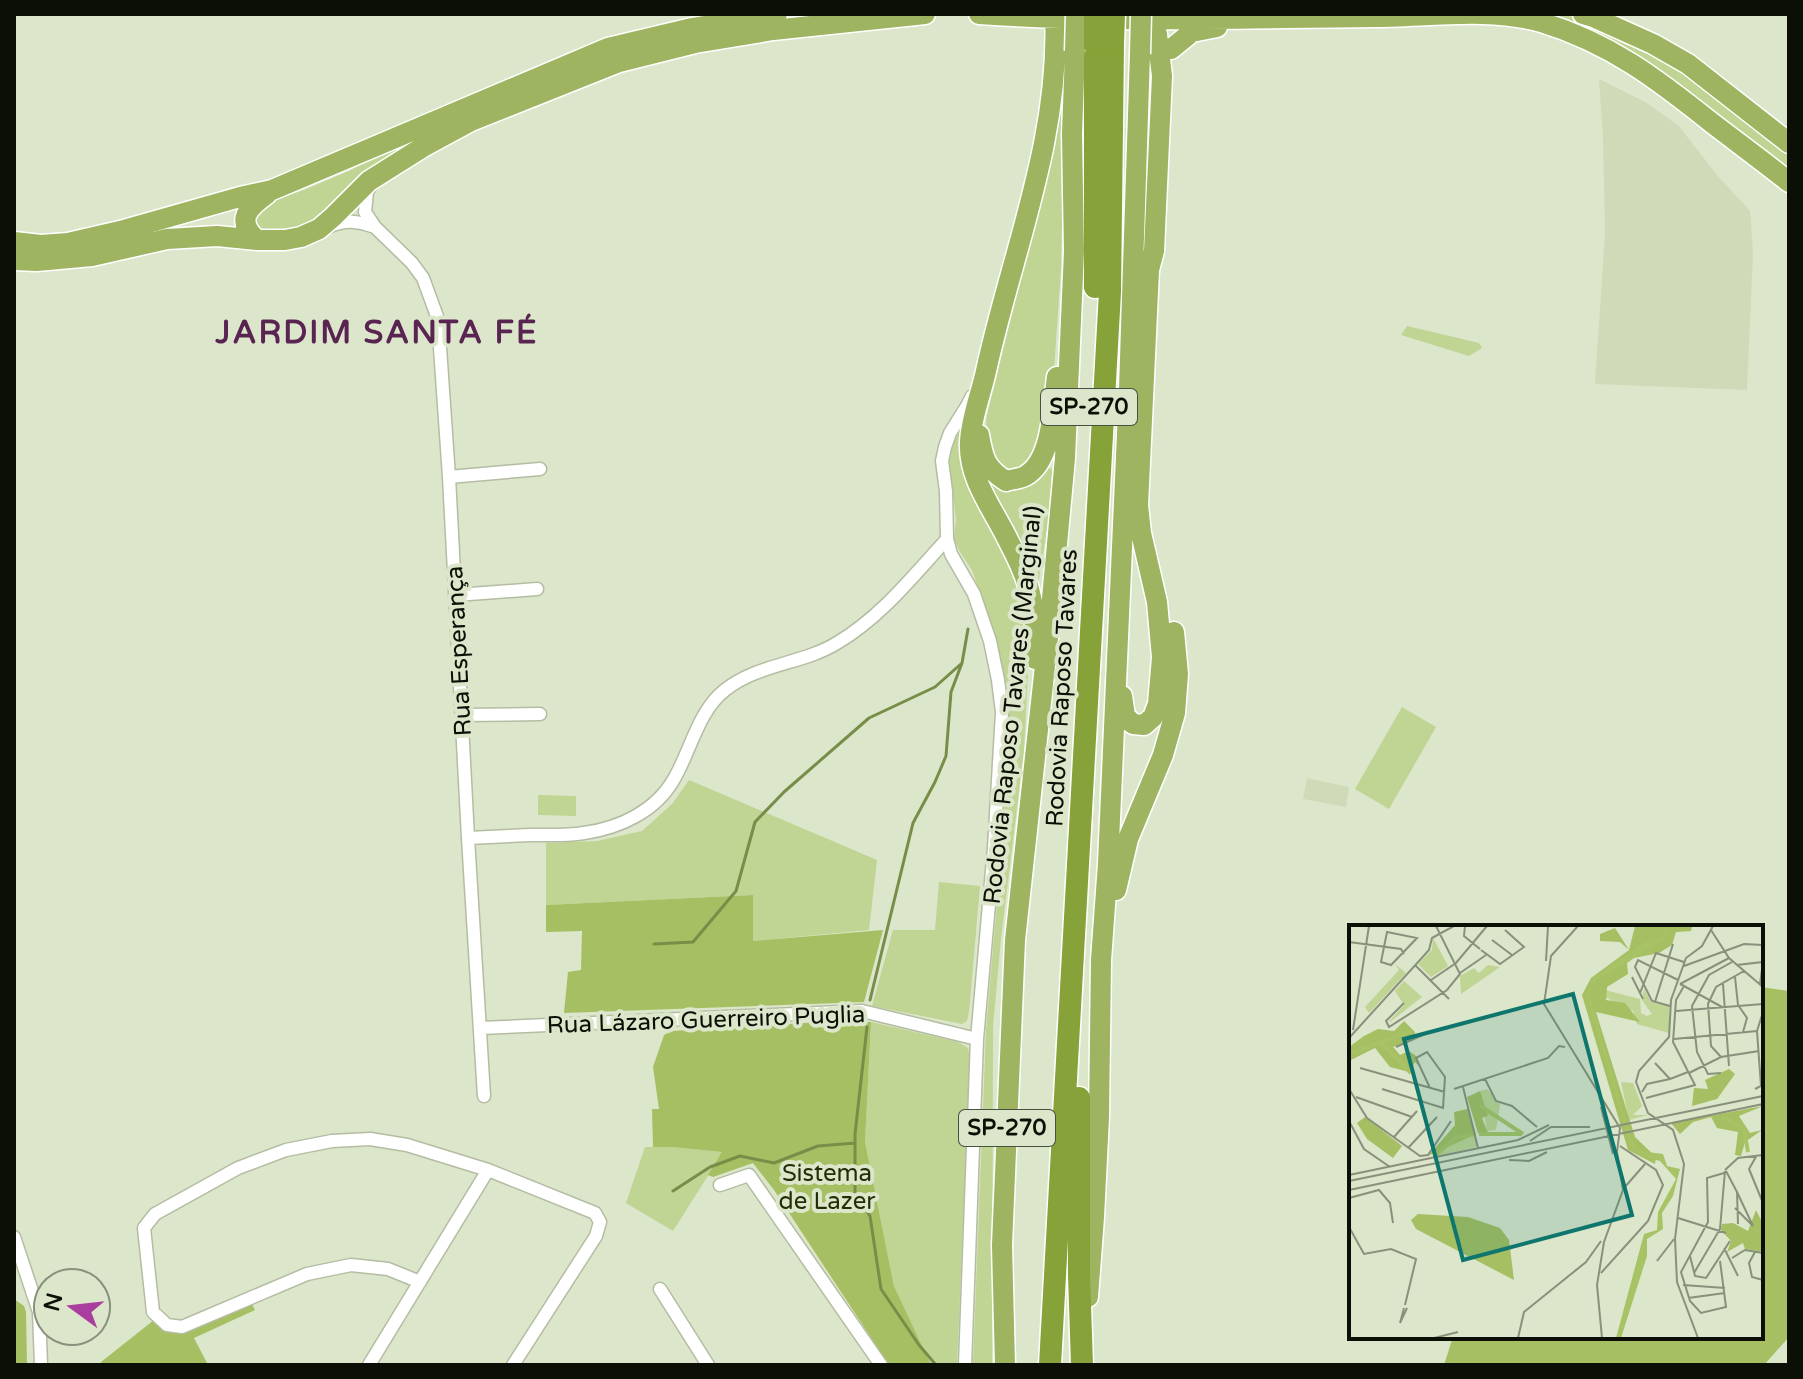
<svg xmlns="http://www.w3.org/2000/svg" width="1803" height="1379" viewBox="0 0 1803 1379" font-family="'Varela Round',sans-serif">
	<rect width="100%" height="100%" fill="#dce6ca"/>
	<path fill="#cfdbb8" d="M1599 79 1645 102 1678 125 1717 175 1750 211 1753 253 1747 390 1595 384 1605 234 1603 138Z
		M1307 778 1349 787 1346 807 1303 799Z"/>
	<path fill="#c0d493" d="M1526 14H1561L1581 19 1650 48 1789 151V174L1731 125 1688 93Z
		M1061 36H1066L1061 269 1051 413 1043 443 1019 472C989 470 984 441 987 415L1057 131Z
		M410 139 414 142 307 230 265 232 257 227 255 215 263 204 304 190 349 171Z
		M1407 326 1479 343 1482 348 1469 356 1401 335Z
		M964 423 1013 572 1023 609 1029 653 1024 751 1001 938 993 1026 992 1365H973L986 1031 1002 845 1008 717 1004 677 997 641 972 570 960 552 954 539 956 520 949 461 954 441Z
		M982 466 1032 481 1040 477 1049 468 1052 469 1051 504 1038 586 997 510Z
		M1402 707 1436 727 1389 809 1355 789Z
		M689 780 877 860 869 930 753 941 752 895 546 905V843L597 841 642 831 672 804Z
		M538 795 576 796V816L538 815Z
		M939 882 980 886 969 1012 967 1021 962 1024 872 1006 893 930H935Z
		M871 1022 958 1042 968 1048 970 1058 957 1365H931L894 1286 865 1142Z
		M645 1147H672L723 1152 673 1231 626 1203Z"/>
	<path fill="#a5bf62" d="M753 895V941L883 930 864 1002 564 1013 568 972 581 970 582 931 546 932V905Z
		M1761 987 1789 991V1337L1764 1365H1444L1453 1337H1761Z
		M821 1022H871L865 1142 894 1286 931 1365H889L774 1190 753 1163 713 1177 708 1175 722 1152 672 1147H653L652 1109H659L653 1067 664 1035 672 1031Z
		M14 1299 24 1306 26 1312 27 1365H14Z
		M251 1302 255 1310 194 1338 208 1365H101V1362L154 1320 168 1332 184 1333Z"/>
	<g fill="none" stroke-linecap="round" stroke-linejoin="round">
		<path stroke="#798d49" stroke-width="3" d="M654 944 693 942 736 891 755 822 784 792 869 718 935 687 962 663
			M870 1000 913 823 935 782 946 756 951 692 962 663 968 629
			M867 1027 855 1134V1193L870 1216 881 1289 919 1345 936 1365
			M673 1191 710 1167 740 1156 774 1163 818 1146 855 1143"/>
		<g stroke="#b4bda2" stroke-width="15">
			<path id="minor" d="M372 183 367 192 365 212 375 227 412 263 423 278 438 319 449 477 468 838 484 1096
				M328 227C346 219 357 221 375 227
				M449 477 540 469
				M456 595 537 589
				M462 715 540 714
				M468 838C489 837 509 836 529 835 547 835 566 836 584 833 620 828 656 811 674 779 691 750 698 711 725 690 757 664 803 664 837 643 881 617 913 576 947 539
				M481 1028 862 1011 977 1039
				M720 1185 749 1175 881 1365
				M14 1237 39 1312 41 1365
				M420 1282 388 1269 351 1265 307 1274 182 1327 167 1325 153 1312 144 1228 155 1214 238 1168 286 1150 332 1141 370 1139 407 1145 488 1170 595 1213 600 1222 596 1236 513 1365
				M660 1289 708 1365
				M369 1365 488 1170
				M965 1365 977 1039 994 848 1002 712 998 680 990 641 974 594 951 554 947 539 946 491 942 461 945 447 950 433 967 406 972 396"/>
		</g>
		<g stroke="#fff" stroke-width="23">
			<path id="trunk" d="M979 14C1110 23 1241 18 1373 17 1426 17 1490 7 1541 22 1610 43 1657 79 1712 123 1738 143 1764 162 1789 182
				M1583 14 1593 17 1653 44 1688 64 1789 143
				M1171 49 1192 32 1217 27
				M257 240C234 220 249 207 267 194
				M14 242 41 245 68 243 120 231 240 197 272 190 608 48 692 28 777 14
				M14 260 37 261 92 256 167 239 217 236 257 240H285L301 237 319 229 333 217 369 181 423 147 471 121 619 62 695 43 773 30 925 14
				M979 435C983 458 985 468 1006 481 1012 479 1020 479 1025 476 1053 461 1053 405 1057 377
				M1035 659C1036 639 1035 612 1030 593 1026 576 1017 557 1009 542 994 510 968 479 970 442 971 418 981 394 986 371 1012 252 1061 138 1055 14
				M1122 696 1125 716 1133 724 1144 725 1153 717 1158 704 1162 657 1157 602 1141 533 1138 505 1149 270 1154 251 1162 76 1157 34 1144 19
				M1116 890 1128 839 1163 755 1175 713 1178 674 1174 632
				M1088 1297 1094 1217 1099 1117 1101 960 1108 864 1129 389 1140 54
				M1005 1365 1002 1245 1015 940 1050 620 1065 458 1074 251 1072 134 1075 51"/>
		</g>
		<g stroke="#fff" stroke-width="25">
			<path id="motorway" d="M1095 287V45
				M1079 1098V1275L1082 1365
				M1050 1365 1110 292 1113 44"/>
		</g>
		<use href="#minor" stroke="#fff" stroke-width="12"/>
		<use href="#trunk" stroke="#9fb460" stroke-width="20"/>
		<use href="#motorway" stroke="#87a238" stroke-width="22"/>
		<g stroke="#fff" stroke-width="23" stroke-linecap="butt">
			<path id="trunk-bridge" d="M1075 51 1076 14
				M1140 54 1141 14"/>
		</g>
		<g stroke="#fff" stroke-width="25" stroke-linecap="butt">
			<path id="motorway-bridge" d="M1113 44 1114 14
				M1095 45V14"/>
		</g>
		<use href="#trunk-bridge" stroke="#9fb460" stroke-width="20"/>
		<use href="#motorway-bridge" stroke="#87a238" stroke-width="22"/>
	</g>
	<g text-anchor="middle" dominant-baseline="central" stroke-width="8" stroke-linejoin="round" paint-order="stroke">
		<g fill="#dce6ca" stroke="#4a5041" stroke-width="2">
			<rect x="1041" y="389" width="96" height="36" rx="6"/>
			<rect x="959" y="1110" width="96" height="36" rx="6"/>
		</g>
		<g font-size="22" font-weight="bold" fill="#0c0f06">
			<text x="1089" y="407">SP-270</text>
			<text x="1007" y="1128">SP-270</text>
		</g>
		<g font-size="24" fill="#0c0f06" stroke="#dce6ca">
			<text transform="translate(459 651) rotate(-93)">Rua Esperança</text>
			<text transform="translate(1062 688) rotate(-87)">Rodovia Raposo Tavares</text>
			<text transform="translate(1013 705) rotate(-84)">Rodovia Raposo Tavares (Marginal)</text>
			<text transform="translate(706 1020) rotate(-2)">Rua Lázaro Guerreiro Puglia</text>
		</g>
		<g font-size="24" fill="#242e06" stroke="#dce6ca">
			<text x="827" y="1173">Sistema<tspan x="827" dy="28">de Lazer</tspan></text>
		</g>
		<g font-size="32" font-weight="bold" letter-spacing="2" fill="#592452" stroke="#dce6ca">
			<text x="377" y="333">JARDIM SANTA FÉ</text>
		</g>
	</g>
	<g transform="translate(1349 925)">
		<rect width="414" height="414" fill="#dce6ca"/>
		<path d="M84 13 99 41 82 52 69 39 83 25ZM46 39 57 48 20 88 16 82 50 45ZM139 40 151 42 112 69 111 51 125 43 130 48ZM55 56 73 72 37 100 55 80 46 66ZM295 63 302 77 320 81V108L288 99 284 86 254 71 256 65 291 74 292 88 298 91 303 89 293 75ZM272 157 284 158 293 181 284 190H299L280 195ZM138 164 151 179 147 205 138 206 131 166ZM127 209V222L82 233 96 221Z" fill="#c0d493"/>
		<path d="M286 1H343L342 6 327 7 323 20 310 28 285 33 278 38 279 49 258 62 257 75 276 78 291 97 247 87 286 212 307 232 306 239 279 225 233 70 242 53 280 25 271 17 251 16V9L266 3 280 25ZM55 96 66 107 65 115 44 122 51 130 60 126 67 131 72 143 66 137 60 147 41 142 26 123 0 136V122L15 111 29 104 45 106ZM380 144 386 149 368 174 343 181 345 163 359 164 356 155ZM131 166 139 191 133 193 139 208H129L118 172ZM414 181 390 191 401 208 413 205 396 217 392 231 386 230 389 207 368 203 362 192 344 197 331 209 322 198ZM119 184 127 209 79 231 106 200 105 187ZM16 192 53 221 44 233 18 214 8 198ZM407 285 414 299V327L396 324 394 318 378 327 382 316 372 305 373 299 384 298 399 306ZM69 289 119 292 151 303 160 315 165 355 67 304 62 295Z" fill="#a5bf62"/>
		<path d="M319 1 317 13 249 54 240 68 282 213 290 226 314 229 318 241 331 244 324 271 313 288 314 304 298 314V331L272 413H267L295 309 308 305 309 287 327 254 311 236 291 231 281 220 237 70 245 53 295 17 314 11Z" fill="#a8c366"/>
		<path fill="none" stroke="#a8c366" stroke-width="4" d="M30 116 62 148M0 129 62 106M130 180 174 209M373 192 395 204 399 227M130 209H172M87 230 106 213 125 209"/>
		<path fill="none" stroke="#89907c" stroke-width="2" d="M116 1 115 11 131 24M229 1 202 31 195 79 271 203 268 227 274 265 255 317 248 360 253 413M362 5 380 33 414 62M38 7 68 13 42 40 32 37ZM143 15 163 30M0 17 52 24 55 29M132 25 151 39 175 22 156 5M197 36 199 1M66 40 100 74M388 40 414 37 411 59M335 41 395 19 414 20M111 48 137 30M283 52 294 74M386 52 389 80 398 93 394 107M82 55 107 38 138 1M331 59 380 33M374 59 380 141M335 61 373 82M291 68 307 28 335 37M306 77 324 19M55 78 37 96 40 102 98 65 111 49 87 1M321 81 303 76 286 42 289 35 329 55M327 86 414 79M4 105 20 1M1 112 80 25 83 13 105 1M325 114 408 106M47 122 80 107M372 132 362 121 359 79 367 62 395 46M306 138 321 154 339 147M11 143 96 167M340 148 372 132 410 126M372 148 359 149 348 127 343 81 360 50 383 37M136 154 147 176 163 181 188 202M114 162 129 223M0 164 18 193 71 231 79 230 102 196M33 164 94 183 96 152 78 127 67 133 81 163M105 164 199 133 210 121 216 122M406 164 412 161 408 106 414 87M293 167 298 159 321 154M7 172 63 192M297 173 346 160 324 117 327 75 335 61 331 59M252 182 264 229M0 196 15 224 41 242M45 212 68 186M181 216 202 202H241M59 223 88 192M408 230 400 244 414 278M160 235 180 236 198 227M376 245 389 233 414 230M377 246 388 267 389 299M0 250 169 215 200 200M0 256 414 171M275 263 296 239M0 265 414 179M0 273 30 265 41 278 44 298M386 283 404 301 388 267M329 293 377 308M0 302 15 329 42 324 67 334 56 380M375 323 389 351M406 327 400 338 403 352 414 355M341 331 346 351 357 353 381 316M383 333 396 325 414 328M308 336 325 314M371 336 377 382 352 388 341 376 332 347 359 297 358 253 375 248M252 348 299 296 314 260 307 245 271 221M345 348 371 304 376 246M334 360 376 363M339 373 376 368M55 383 51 398 58 383M85 413 109 407M169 413 175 387 237 337 252 316M349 413 328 357 326 314 335 239 324 205 299 188 287 157 290 146 320 112 322 75 337 33 353 21 364 1"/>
		<path fill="#0f766e" fill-opacity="0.15" stroke="#0f766e" stroke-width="4" d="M224 69 283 290 114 335 55 114Z"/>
		<rect width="414" height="414" fill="none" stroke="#0c0f06" stroke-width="4"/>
	</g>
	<rect width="1803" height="1379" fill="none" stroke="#0c0f06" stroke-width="32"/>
	<g transform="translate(72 1307) rotate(285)"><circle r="38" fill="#dce6ca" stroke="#89907c" stroke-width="2"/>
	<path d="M0-6L14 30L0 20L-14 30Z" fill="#aa3e9e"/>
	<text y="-12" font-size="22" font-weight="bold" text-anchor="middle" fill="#0c0f06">N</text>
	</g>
</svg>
